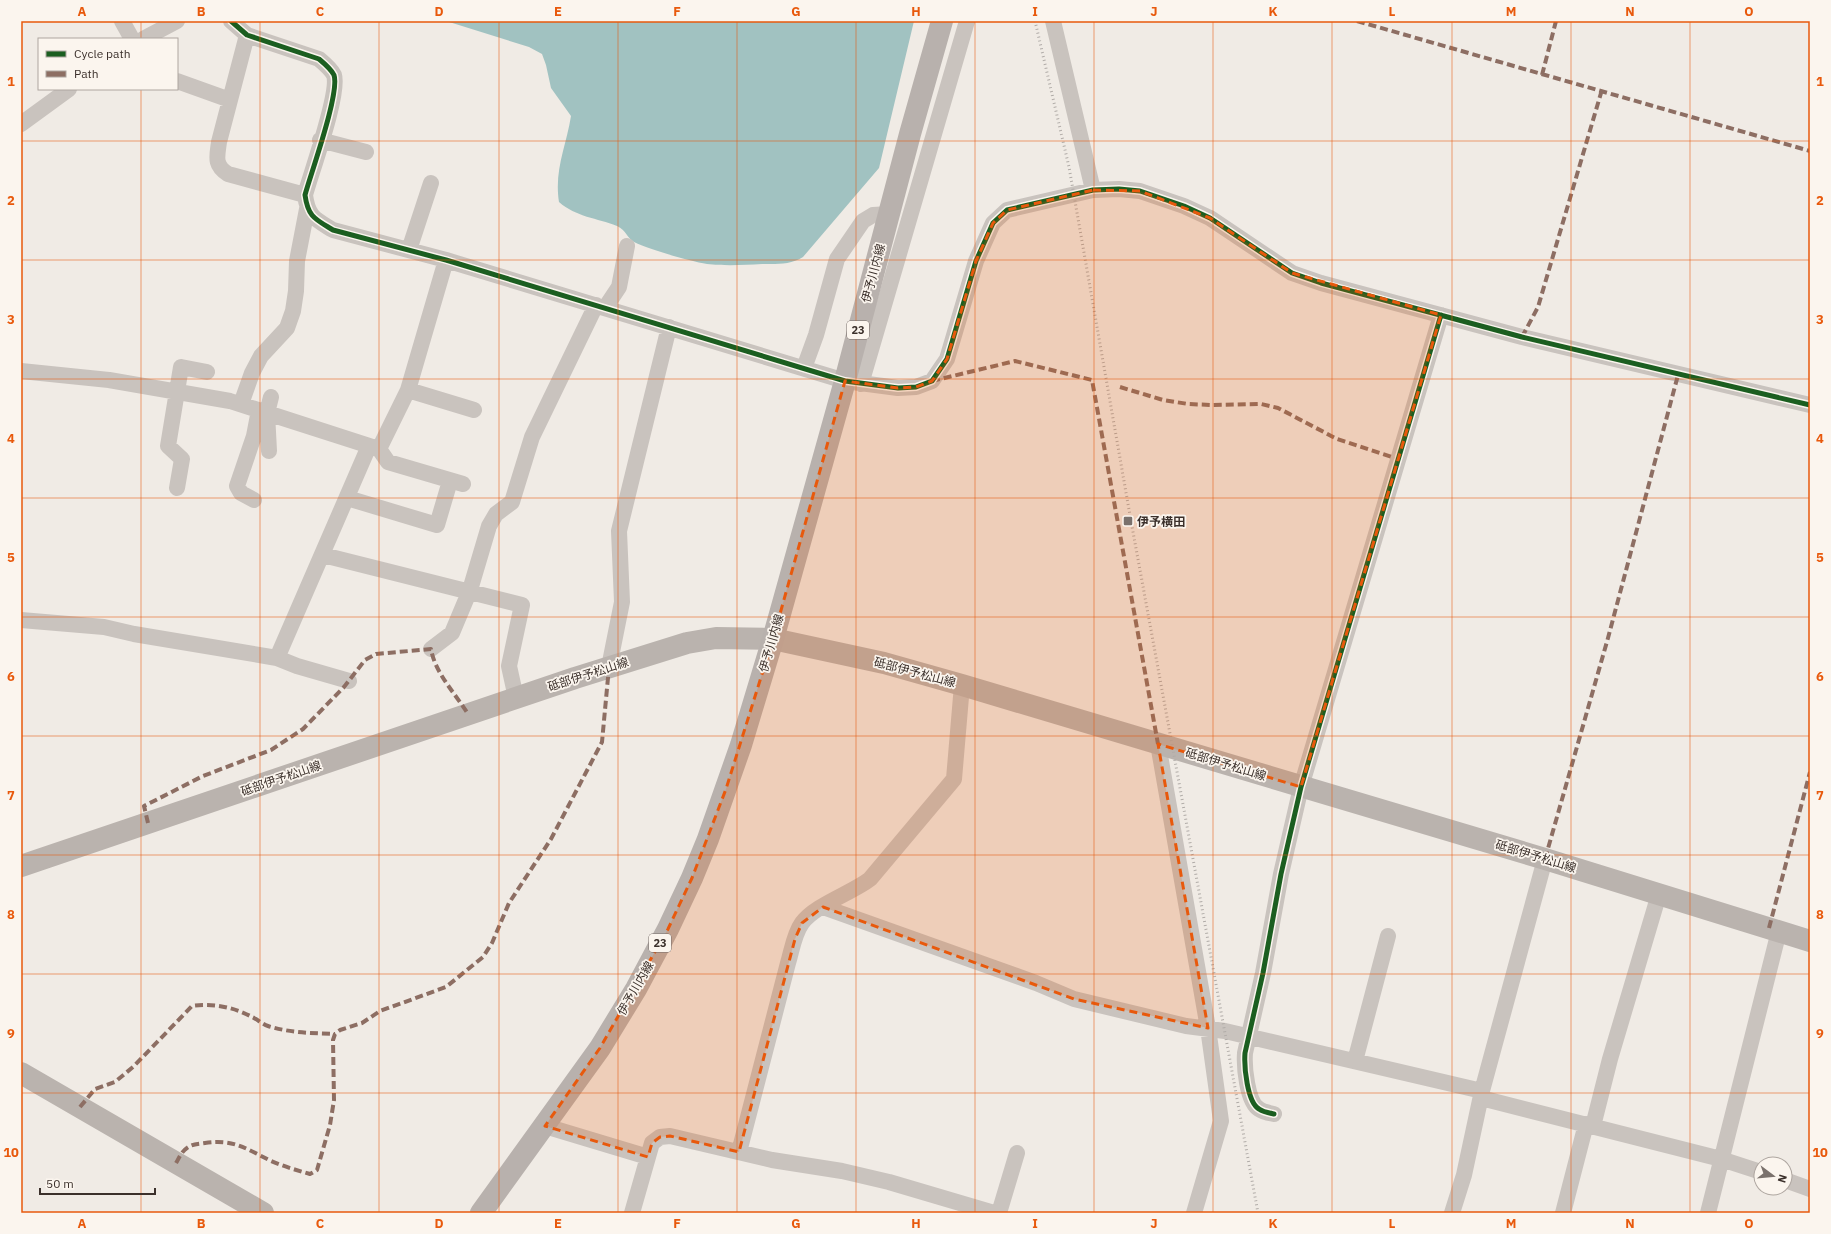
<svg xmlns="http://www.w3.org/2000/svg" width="1831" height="1234" viewBox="0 0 1831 1234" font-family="'IBM Plex Sans','Noto Sans JP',sans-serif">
	<rect width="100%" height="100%" fill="#f0ebe5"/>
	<path fill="#a1c2c1" d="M446 21H914L879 168 803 257C790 265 777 264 762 264 744 265 725 266 707 264 689 261 651 250 634 242 628 239 626 230 617 226 597 218 576 217 559 202 554 170 566 147 571 116L551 88 546 65 542 54 529 47Z"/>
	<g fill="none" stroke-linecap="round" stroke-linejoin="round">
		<path stroke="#c9c3be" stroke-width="16" d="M122 21 132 39
			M231 21 247 35 319 59C325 64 331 69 334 75 340 93 311 173 305 195 308 217 315 219 333 230L446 260 845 381 898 388 916 387 932 381 947 359 976 261 993 223 1007 210 1093 190 1119 189 1140 191 1184 206 1210 218 1292 273 1321 283 1522 337 1810 405
			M1053 21 1093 190
			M247 35 219 142C217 157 214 165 228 174L305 195
			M143 39 177 21
			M177 81 230 100
			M21 124 69 89
			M320 140 366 152
			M409 250 431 183
			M605 308 619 287 627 246
			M804 368 816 335 837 259 863 221 873 215 889 214
			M21 371 109 380 230 401 379 449 408 390 446 260
			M861 384 967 21
			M408 390 474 410
			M241 404 252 373 261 356 287 328 293 311 296 291 297 261 307 209
			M379 449 388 462 463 484
			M269 451 267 413 271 397
			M177 488 182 459 168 446 181 367 207 372
			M347 498 437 525 450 481
			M254 500 241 493 237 486 254 436 259 410
			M323 555 522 605 509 666 516 698
			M21 620 104 627 134 634 277 658 369 446
			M431 649 452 633 470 590 489 526 496 514 512 502 532 437 596 305
			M277 658 297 666 349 681
			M609 667 622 602 619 531 669 327
			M1158 744 1208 1028 1221 1121 1194 1213
			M823 907 1036 983 1074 999 1186 1026 1225 1031 1482 1091
			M1355 1061 1388 936
			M1481 1098 1721 1159 1761 1172
			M1274 1114C1269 1113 1263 1112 1259 1109 1247 1102 1244 1066 1245 1053L1263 973 1281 874 1301 787 1441 315
			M545 1126 648 1157
			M1593 1126 1610 1059 1659 894
			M739 1152 788 963C792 950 794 934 802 923 815 905 852 893 870 879L954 779 962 685
			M1785 1180 1810 1189
			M632 1213 652 1143 660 1137 670 1136 772 1160 842 1171 889 1182 994 1213
			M999 1213 1017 1153
			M1452 1213 1464 1175 1482 1091 1545 859
			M1563 1213 1586 1124
			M1708 1213 1779 931"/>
		<path stroke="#bab3ae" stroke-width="22" d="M21 866 575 678 687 643 716 638 773 639 884 663 962 685 1545 859 1810 941
			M21 1073 263 1213"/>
		<path stroke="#b8b1ad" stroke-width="22" d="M481 1213 600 1048 636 989 668 929 692 878 708 839 741 745 773 639 845 381 910 134 942 21"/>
		<path stroke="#b1aca8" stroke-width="3" stroke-dasharray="1 3" stroke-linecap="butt" d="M1035 21 1069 167 1131 521 1258 1213"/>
		<path stroke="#8d6e63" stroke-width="4" stroke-dasharray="8 4" stroke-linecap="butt" d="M1357 21 1810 151
			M1542 75 1556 21
			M1522 337 1538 307 1601 93
			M932 381 1015 361 1092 380 1158 744
			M1120 387 1163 400 1188 404 1212 405 1261 404 1278 408 1337 439 1398 459
			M148 823 144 806 203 776 271 750 303 729 344 687 365 660 376 654 431 649C435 673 455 693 468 714
			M1545 859 1608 638 1678 375
			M1769 928 1810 772
			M80 1107 95 1089 115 1082 133 1067 192 1006C212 1003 234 1007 252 1017 257 1019 262 1024 268 1026 290 1033 312 1033 335 1034
			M176 1163C179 1158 182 1151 187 1148 192 1144 198 1144 205 1143 233 1139 245 1148 269 1160 282 1166 296 1170 310 1174L317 1170 330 1125 334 1100 333 1040 335 1034 340 1030 362 1023 380 1011 446 987 483 957 492 943 509 903 551 839 602 742 609 667"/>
		<g stroke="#fbf5ee" stroke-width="8">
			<path id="cycleway" d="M231 21 247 35 319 59C325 64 331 69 334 75 340 93 311 173 305 195 308 217 315 219 333 230L446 260 845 381 898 388 916 387 932 381 947 359 976 261 993 223 1007 210 1093 190 1119 189 1140 191 1184 206 1210 218 1292 273 1321 283 1522 337 1810 405
				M1274 1114C1269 1113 1263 1112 1259 1109 1247 1102 1244 1066 1245 1053L1263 973 1281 874 1301 787 1441 315"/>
		</g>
		<use href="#cycleway" stroke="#1b5e20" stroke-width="5"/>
	</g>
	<path fill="#e8590c" fill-opacity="0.2" stroke="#e8590c" stroke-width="3" stroke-dasharray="8 5" stroke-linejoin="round" d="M1093 190 1140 191 1210 218 1292 273 1441 315 1301 787 1158 744 1208 1028 1074 999 823 907 802 923 795 939 739 1152 670 1136 660 1137 652 1143 648 1157 545 1126 600 1048 668 929 692 878 726 789 773 639 845 381 898 388 916 387 932 381 947 359 976 261 993 223 1007 210Z"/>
	<path fill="none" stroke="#e8590c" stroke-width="1" stroke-opacity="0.55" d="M141 21V39M260 21V1213M379 21V1213M499 21V1213M618 21V1213M737 21V1213M856 21V1213M975 21V1213M1094 21V1213M1213 21V1213M1332 21V1213M1452 21V1213M1571 21V1213M1690 21V1213M141 89V1213M21 141H1810M21 260H1810M21 379H1810M21 498H1810M21 617H1810M21 736H1810M21 855H1810M21 974H1810M21 1093H1810"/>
	<rect fill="#7a716c" stroke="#fbf5ee" stroke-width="1.5" x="1123" y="516" width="10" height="10" rx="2"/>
	<g text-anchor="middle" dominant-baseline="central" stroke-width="3.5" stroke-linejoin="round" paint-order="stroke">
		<g fill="#fbf5ee" stroke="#756b66" stroke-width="1">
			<rect x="847" y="321" width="22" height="18" rx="3"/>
			<rect x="649" y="934" width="22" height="18" rx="3"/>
		</g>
		<g font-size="11" font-weight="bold" fill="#3b302b">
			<text x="858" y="330">23</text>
			<text x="660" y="943">23</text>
		</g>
		<g font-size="12" fill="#3b302b" stroke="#fbf5ee">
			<text transform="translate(873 273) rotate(-75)">伊予川内線</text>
			<text transform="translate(771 643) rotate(-74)">伊予川内線</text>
			<text transform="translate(915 672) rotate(15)">砥部伊予松山線</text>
			<text transform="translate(588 674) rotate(-18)">砥部伊予松山線</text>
			<text transform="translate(1226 764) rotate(17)">砥部伊予松山線</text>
			<text transform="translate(281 778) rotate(-19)">砥部伊予松山線</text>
			<text transform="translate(1536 856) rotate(17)">砥部伊予松山線</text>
			<text transform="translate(635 988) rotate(-60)">伊予川内線</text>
		</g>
		<g font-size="12" font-weight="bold" fill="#3b302b" stroke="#fbf5ee" text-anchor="start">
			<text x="1137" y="521">伊予横田</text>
		</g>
	</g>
	<rect width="1831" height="1234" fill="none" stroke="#fbf5ee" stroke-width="44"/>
	<rect x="38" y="38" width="140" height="52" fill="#fbf5ee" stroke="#aea6a0"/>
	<rect x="46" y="51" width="20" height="6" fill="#1b5e20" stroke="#aea6a0"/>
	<text x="74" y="58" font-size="12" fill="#3b302b">Cycle path</text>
	<rect x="46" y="71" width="20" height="6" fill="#8d6e63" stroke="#aea6a0"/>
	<text x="74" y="78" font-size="12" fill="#3b302b">Path</text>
	<g transform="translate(1773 1176) rotate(106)"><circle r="19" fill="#fbf5ee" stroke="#aea6a0"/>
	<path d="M0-3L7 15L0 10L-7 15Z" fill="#7a716c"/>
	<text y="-6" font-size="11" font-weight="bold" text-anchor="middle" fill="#3b302b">N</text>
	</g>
	<path d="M40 1188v6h115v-6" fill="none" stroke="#3b302b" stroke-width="2"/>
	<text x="46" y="1188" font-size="12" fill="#3b302b" stroke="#fbf5ee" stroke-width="3" paint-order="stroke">50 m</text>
	<rect x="22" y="22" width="1787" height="1190" fill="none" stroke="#e8590c" stroke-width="1.5"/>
	<g font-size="13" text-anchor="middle" font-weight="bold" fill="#e8590c">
		<text x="82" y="16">A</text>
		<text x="201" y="16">B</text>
		<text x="320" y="16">C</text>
		<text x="439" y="16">D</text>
		<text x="558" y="16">E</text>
		<text x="677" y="16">F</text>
		<text x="796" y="16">G</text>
		<text x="916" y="16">H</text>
		<text x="1035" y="16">I</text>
		<text x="1154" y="16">J</text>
		<text x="1273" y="16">K</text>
		<text x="1392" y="16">L</text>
		<text x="1511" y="16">M</text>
		<text x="1630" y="16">N</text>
		<text x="1749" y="16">O</text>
		<text x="11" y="86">1</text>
		<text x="1820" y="86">1</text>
		<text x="11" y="205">2</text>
		<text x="1820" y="205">2</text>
		<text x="11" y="324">3</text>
		<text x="1820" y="324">3</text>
		<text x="11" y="443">4</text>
		<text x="1820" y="443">4</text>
		<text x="11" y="562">5</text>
		<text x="1820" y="562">5</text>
		<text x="11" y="681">6</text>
		<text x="1820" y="681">6</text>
		<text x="11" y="800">7</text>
		<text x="1820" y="800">7</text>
		<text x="11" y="919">8</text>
		<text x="1820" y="919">8</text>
		<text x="11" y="1038">9</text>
		<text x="1820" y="1038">9</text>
		<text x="11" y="1157">10</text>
		<text x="1820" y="1157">10</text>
		<text x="82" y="1228">A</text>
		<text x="201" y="1228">B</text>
		<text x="320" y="1228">C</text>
		<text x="439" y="1228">D</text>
		<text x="558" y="1228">E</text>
		<text x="677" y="1228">F</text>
		<text x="796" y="1228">G</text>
		<text x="916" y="1228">H</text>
		<text x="1035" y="1228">I</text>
		<text x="1154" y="1228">J</text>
		<text x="1273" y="1228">K</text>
		<text x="1392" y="1228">L</text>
		<text x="1511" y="1228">M</text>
		<text x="1630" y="1228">N</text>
		<text x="1749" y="1228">O</text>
	</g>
</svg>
